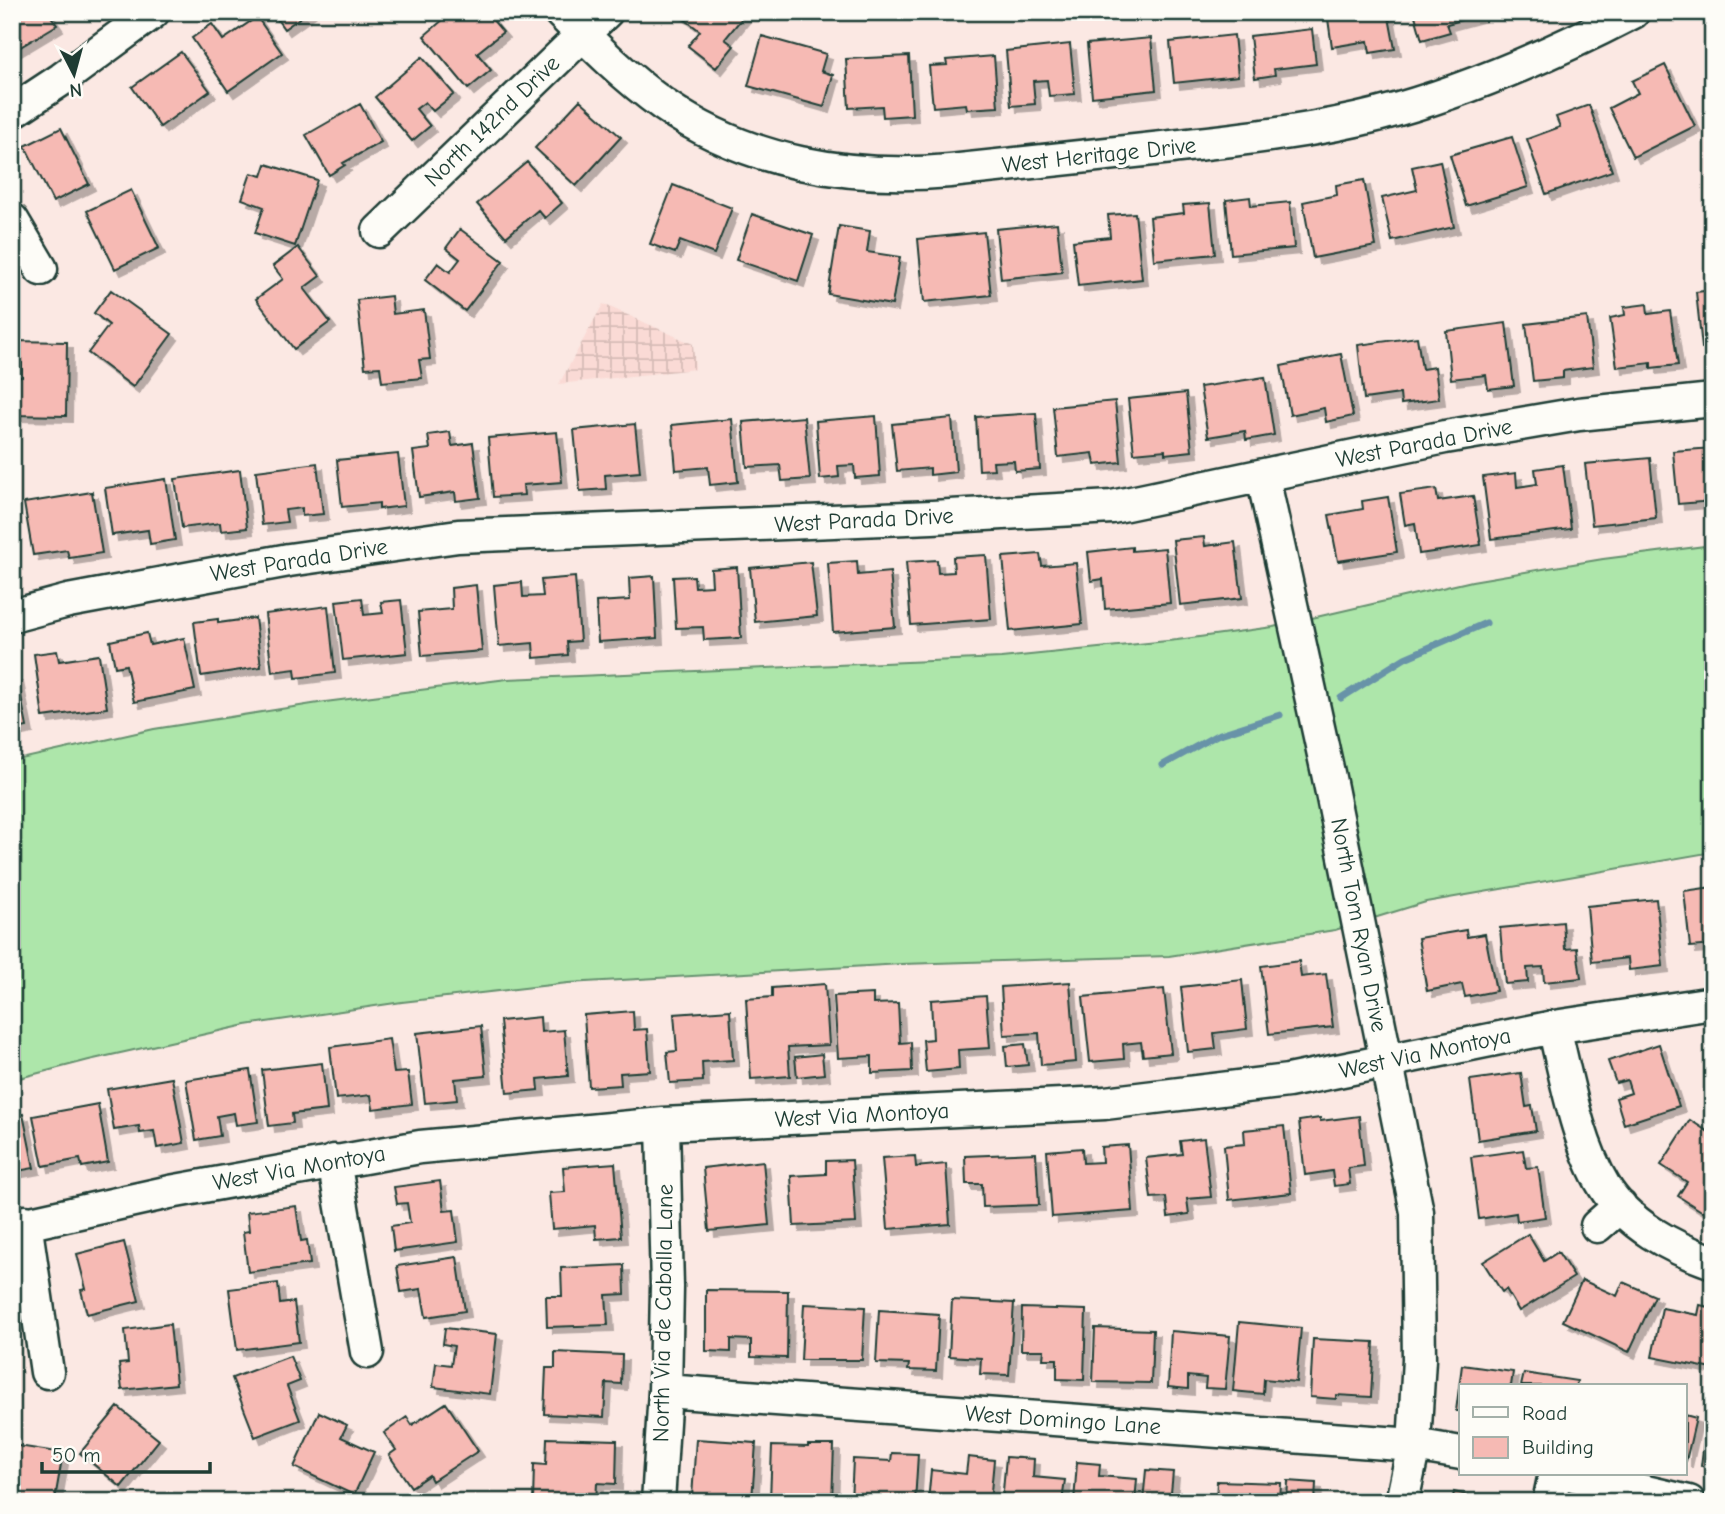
<svg xmlns="http://www.w3.org/2000/svg" width="1725" height="1514" viewBox="0 0 1725 1514" font-family="'Comic Neue',sans-serif">
	<defs>
		<pattern id="industrial-grid" width="8" height="8" patternUnits="userSpaceOnUse" patternTransform="scale(1.75)"><rect width="8" height="8" fill="#fadad5"/><path d="M0 4h8M4 0v8" fill="none" stroke="#d6bcb7"/></pattern>
		<filter id="shadow"><feDropShadow dx="6" dy="6" stdDeviation="0" flood-color="#0004"/></filter>
	</defs>
	<rect width="100%" height="100%" fill="#fbe8e3"/>
	<filter id="ink" filterUnits="userSpaceOnUse"><feTurbulence type="fractalNoise" baseFrequency=".0143" numOctaves="2"/><feDisplacementMap in="SourceGraphic" scale="14" xChannelSelector="R" yChannelSelector="G"/><feConvolveMatrix kernelMatrix="1 2 1 2 8 2 1 2 1" color-interpolation-filters="sRGB"/></filter>
	<g filter="url(#ink)">
		<path fill="url(#industrial-grid)" d="M603 304 693 344 695 369 559 384Z"/>
		<path fill="#ade6aa" stroke="#66926f" stroke-width="2" d="M1713 545V852L1426 902 1335 930 1169 956 902 964 568 983 402 1002 246 1025 89 1060 12 1080V761L154 729 325 702 507 679 1001 658 1177 640 1273 627 1472 581 1603 559Z"/>
		<g fill="none" stroke-linecap="round" stroke-linejoin="round">
			<path stroke="#6793a8" stroke-width="7" d="M1341 698 1405 658 1486 623
				M1163 765 1217 735 1280 715"/>
		</g>
		<path fill="#f6bab4" stroke="#1f3d34" stroke-width="2" filter="url(#shadow)" d="M12 12H48L57 25 12 52Z
			M272 12H308L284 29Z
			M452 12H486L503 32 477 53 491 70 468 89 424 36Z
			M675 12H747L725 39 734 46 716 68 688 46 700 31Z
			M1327 12H1388L1395 49 1370 53 1368 41 1332 47Z
			M1414 12H1479L1480 15 1447 24 1450 32 1422 40Z
			M257 17 282 53 228 91 192 38 212 24 223 40Z
			M1312 29 1316 64 1274 69 1275 75 1255 78 1250 36Z
			M1234 35 1238 76 1174 83 1170 42Z
			M762 36 826 54 821 71 833 75 824 107 748 86Z
			M1151 38 1156 90 1092 97 1087 44Z
			M1070 44 1075 94 1049 96 1047 80 1033 81 1035 104 1011 106 1006 51Z
			M181 52 210 91 160 127 132 87Z
			M909 56 912 115 883 117 882 106 849 108 846 59Z
			M994 56 998 107 967 109 966 104 933 107 929 66 947 65 946 60Z
			M422 57 454 94 433 111 425 102 416 109 430 126 412 141 375 97Z
			M1665 65 1695 126 1633 157 1609 108 1638 93 1632 81Z
			M580 100 621 137 576 186 535 148Z
			M360 104 381 142 343 163 345 165 329 175 306 135Z
			M1589 105 1612 171 1546 194 1527 139 1560 127 1556 117Z
			M61 128 89 184 53 202 25 146Z
			M1512 137 1528 187 1466 206 1450 155Z
			M1440 161 1454 227 1392 241 1382 198 1417 190 1412 167Z
			M527 162 562 203 545 218 538 210 506 237 477 204Z
			M266 164 317 180 295 246 255 233 264 207 242 199 251 173 262 176Z
			M1364 180 1376 246 1313 258 1303 202 1337 195 1336 185Z
			M673 185 732 208 714 254 680 241 675 253 650 244Z
			M131 190 159 248 115 269 87 211Z
			M1250 197 1251 206 1290 202 1294 248 1231 254 1226 200Z
			M1210 203 1215 254 1154 260 1150 217 1184 213 1183 205Z
			M1135 213 1142 279 1078 286 1073 241 1110 237 1108 215Z
			M752 214 813 235 798 281 736 260Z
			M1057 223 1062 272 1001 279 996 229Z
			M839 226 870 231 867 252 900 257 892 305 828 294Z
			M460 229 503 261 465 311 425 280 438 263 450 272 460 259 446 248Z
			M984 232 991 295 924 302 918 239Z
			M298 247 320 276 304 288 330 322 294 349 256 299 283 279 273 266Z
			M111 290 172 334 133 387 88 353 109 325 94 313Z
			M1713 290V347L1702 348 1696 292Z
			M391 296 393 314 424 310 430 359 419 360 422 378 382 382 380 367 365 368 357 300Z
			M1647 304 1648 314 1670 311 1678 365 1651 368V363L1617 367 1610 318 1625 315 1624 307Z
			M1587 317 1593 367 1563 371V378L1533 381 1526 324Z
			M1506 323 1514 386 1488 389 1486 375 1451 379 1446 331Z
			M1417 337 1422 369 1435 367 1439 399 1401 404 1400 394 1364 399 1358 345Z
			M12 341 67 342 66 416 12 415V377H22V363H12Z
			M1341 354 1353 416 1326 422 1324 408 1290 415 1281 366Z
			M1265 377 1274 435 1246 440 1245 431 1208 437 1200 387Z
			M1186 393 1192 451 1165 454V450L1134 453 1128 399Z
			M1115 401 1121 462 1095 465 1093 453 1058 457 1053 407Z
			M1036 413 1040 469 1015 471 1014 461 993 462 994 469 979 470 976 417Z
			M876 416 880 476 855 478 854 465 838 466 839 477 820 479 816 421Z
			M804 417 810 479 782 481 780 465 747 467 743 422Z
			M952 418 956 472 930 475V468L897 471 892 424Z
			M732 419 738 482 710 485 708 467 676 470 672 425Z
			M635 424 640 472 605 475 606 489 580 491 574 430Z
			M450 432 452 446 473 443 480 498 456 501 455 492 419 497 413 451 430 449 428 435Z
			M557 432 562 482 523 485 524 495 493 497 488 438Z
			M1713 448V501L1678 504 1673 451Z
			M398 454 404 506 379 509V503L342 507 337 460Z
			M1650 458 1656 518 1592 525 1585 464Z
			M317 463 323 514 302 516V508L285 510 287 522 262 525 256 471Z
			M1563 465 1571 529 1491 539 1483 477 1516 473 1517 487 1537 484 1535 469Z
			M240 470 247 528 221 531 220 523 182 528 175 479Z
			M166 479 175 540 150 544 148 530 112 535 105 488Z
			M1436 489 1438 501 1473 496 1481 545 1419 554 1415 523 1405 525 1400 494Z
			M92 492 102 553 69 558 67 550 33 555 24 503Z
			M1388 497 1397 552 1338 561 1329 515 1363 509 1362 501Z
			M1204 537 1205 546 1235 542 1242 598 1180 605 1173 540Z
			M1132 547V551L1165 548 1170 603 1105 609 1103 579 1091 581 1088 552Z
			M1040 554 1042 566 1076 563 1082 624 1010 631 1003 557Z
			M986 555 991 619 911 625 906 562 937 560 938 573 954 572 953 557Z
			M857 561 858 575 890 572 895 627 833 632 828 563Z
			M811 562 817 616 755 622 750 568Z
			M737 567 741 638 704 640 703 627 676 628 673 577 694 576 695 587 712 586 711 569Z
			M654 576 657 638 598 642 596 602 630 600 629 578Z
			M575 577 580 641 567 642 568 655 534 658 533 643 499 646 494 585 522 582 523 597 543 596 541 580Z
			M476 585 482 651 422 656 418 612 452 609 451 588Z
			M362 598 364 615 383 613 381 602 401 600 407 653 343 660 336 601Z
			M328 606 335 673 296 678 295 669 272 672 265 614Z
			M255 618 261 667 201 676 194 622 218 619V623Z
			M147 633 150 645 184 638 195 690 134 702 126 665 115 667 110 641Z
			M57 651 59 661 99 655 107 708 43 717 34 654Z
			M17 676 27 727 12 730V677Z
			M1713 887V945L1690 947 1684 891Z
			M1656 899 1663 966 1629 970 1628 958 1592 962 1587 906Z
			M1563 922 1565 949 1577 948 1581 978 1544 982 1543 967 1527 968 1528 982 1505 984 1500 928Z
			M1466 930 1467 937 1485 934 1496 991 1465 997 1462 984 1427 991 1418 938Z
			M1299 961 1301 977 1326 974 1333 1027 1269 1034 1261 966Z
			M1242 980 1247 1029 1214 1033 1216 1049 1188 1052 1181 987Z
			M1070 982 1076 1062 1041 1065 1039 1033 1004 1035 1001 987Z
			M825 984 829 1045 788 1047 790 1076 751 1079 746 999 772 997V988Z
			M1164 989 1171 1053 1143 1056 1141 1042 1123 1044 1124 1059 1090 1062 1083 997Z
			M873 994V1004L898 1003 900 1043 911 1042 912 1071 872 1073V1056L838 1058 834 996Z
			M986 996 990 1048 958 1050 959 1069 926 1072 923 1040 933 1039 931 1000Z
			M730 1010 733 1060 702 1062 703 1081 670 1083 667 1052 677 1051 674 1014Z
			M633 1011 634 1030 647 1029 650 1071 620 1073 621 1085 589 1087 584 1015Z
			M540 1017 541 1032 564 1030 568 1076 538 1079 539 1090 507 1093 500 1021Z
			M481 1026 486 1076 455 1079 457 1100 425 1103 417 1033Z
			M389 1039 394 1073 408 1072 412 1104 373 1109 371 1095 336 1099 330 1047Z
			M1025 1044 1028 1065 1007 1067 1005 1046Z
			M1659 1044 1679 1106 1624 1124 1616 1098 1631 1093 1627 1080 1616 1083 1608 1061Z
			M822 1054 824 1074 797 1077 795 1057Z
			M322 1063 327 1110 292 1114 293 1123 269 1126 262 1070Z
			M250 1070 258 1122 236 1125 234 1113 217 1116 220 1136 196 1140 186 1080Z
			M1521 1073 1526 1107 1532 1106 1536 1131 1478 1140 1470 1080Z
			M172 1078 184 1143 157 1148 154 1131 140 1133 139 1126 114 1130 107 1089Z
			M98 1104 108 1162 82 1167 80 1159 43 1166 33 1116Z
			M23 1114 34 1168 12 1172V1116Z
			M1359 1116 1364 1166 1348 1168 1350 1184 1334 1186 1332 1171 1305 1175 1299 1121 1320 1118V1121Z
			M1690 1120 1713 1135V1197L1703 1212 1678 1196 1687 1182 1661 1165Z
			M1284 1126 1291 1193 1229 1200 1224 1146 1245 1144 1244 1130Z
			M1204 1138 1211 1197 1187 1199 1189 1214 1168 1217 1166 1197 1151 1198 1146 1158 1182 1154 1180 1141Z
			M1128 1145 1133 1211 1052 1217 1047 1151 1082 1148 1083 1163 1102 1162 1101 1147Z
			M1523 1150 1526 1168 1538 1167 1545 1217 1517 1221 1516 1213 1479 1219 1471 1157Z
			M1036 1153 1039 1205 983 1207 982 1184H966L965 1156Z
			M915 1156 916 1167 946 1164 950 1224 888 1229 882 1158Z
			M852 1160 856 1223 794 1226 791 1176 826 1174V1161Z
			M763 1161 769 1225 709 1231 703 1168Z
			M615 1163 621 1237 596 1239 595 1225 552 1229 549 1193 565 1192 563 1167Z
			M440 1181 444 1211 454 1210 458 1242 394 1251 391 1226 410 1223 407 1203 397 1204 394 1187Z
			M296 1206 301 1241 307 1240 310 1264 248 1272 243 1232 249 1231 247 1212Z
			M1528 1234 1544 1261 1558 1252 1574 1277 1519 1311 1506 1289 1502 1292 1483 1262Z
			M124 1242 139 1301 87 1314 81 1290 86 1289 77 1254Z
			M457 1257 465 1311 426 1317 421 1289 401 1292 397 1266Z
			M624 1265 625 1294 606 1295 608 1325 547 1327 546 1296H562L561 1268Z
			M1582 1280 1617 1296 1623 1282 1655 1296 1629 1352 1563 1321Z
			M278 1283 280 1304 294 1302 299 1342 237 1350 229 1289Z
			M706 1290 788 1291 787 1358 751 1357V1340L731 1339V1352L706 1351Z
			M952 1300 1014 1303 1009 1375 980 1374 981 1358 949 1356Z
			M804 1304 865 1307 862 1360H801Z
			M1700 1305 1713 1308V1369L1652 1357 1662 1308 1698 1315Z
			M1022 1308 1086 1310 1084 1380 1057 1379V1359H1043L1044 1350H1021Z
			M879 1310 939 1314 936 1371 908 1370 909 1364 876 1363Z
			M1239 1322 1301 1328 1296 1382 1264 1379 1263 1394 1233 1391Z
			M170 1324 176 1384 122 1390 119 1364 128 1363 125 1330Z
			M445 1328 497 1334 490 1394 433 1387 436 1363 451 1365 454 1346 443 1344Z
			M1095 1328 1153 1330 1151 1383 1093 1382Z
			M1171 1331 1230 1336 1225 1389 1205 1388 1206 1378 1188 1376V1389L1168 1387Z
			M1313 1339 1374 1342 1371 1397 1336 1395V1399L1310 1397Z
			M555 1352 622 1355 621 1384 606 1383 604 1417 544 1414 546 1368H555Z
			M290 1356 300 1381 287 1386 300 1420 255 1437 232 1378Z
			M1462 1365 1513 1372 1511 1386H1461V1411H1456Z
			M1524 1373 1577 1381 1576 1386H1521Z
			M446 1403 478 1451 432 1481 429 1475 411 1487 389 1455 396 1450 384 1433 407 1417 412 1425Z
			M118 1407 159 1440 121 1487 80 1453Z
			M319 1412 347 1425 341 1437 374 1452 354 1495 294 1467Z
			M1685 1415 1696 1418 1686 1461H1685Z
			M1707 1418 1713 1419V1468L1701 1466Z
			M547 1438 617 1440 616 1484 597 1483 596 1502H533L534 1464 546 1465Z
			M696 1439 756 1443 752 1500 692 1497Z
			M12 1445 63 1453 55 1499 65 1502H12Z
			M808 1445H834L832 1502 770 1500 772 1446 808 1447Z
			M892 1453 918 1454 915 1502H851L853 1459 891 1461Z
			M968 1457 994 1460 990 1502H928L931 1470 966 1474Z
			M1006 1457 1034 1459 1033 1477 1065 1480 1062 1502H1002Z
			M1077 1462 1100 1464 1099 1476 1137 1479 1135 1502H1074Z
			M1146 1470 1173 1472 1171 1493 1209 1496V1502H1143Z
			M1217 1481 1281 1483 1280 1502H1216Z
			M1288 1481 1316 1483 1315 1502H1287Z
			M1454 1492 1500 1502H1452Z"/>
		<g fill="none" stroke-linecap="round" stroke-linejoin="round">
			<g stroke="#1f3d34" stroke-width="37">
				<path id="minor" d="M560 12C593 45 626 78 664 105 748 163 849 180 950 171 1024 163 1098 155 1172 147 1240 139 1310 132 1377 115 1466 92 1552 54 1633 12
					M12 112 62 79 153 12
					M12 220 41 269
					M379 231 606 12
					M1263 477 1328 773 1417 1212 1419 1359 1414 1445 1402 1502
					M12 616 68 601 289 560 458 536 932 517 1112 507 1445 437 1579 414 1713 400
					M1554 1027C1566 1076 1577 1142 1604 1186 1627 1224 1672 1248 1713 1262
					M334 1161 367 1352
					M25 1222 47 1372
					M1597 1226 1620 1206
					M12 1227 170 1192 420 1147 663 1124 1105 1103 1288 1081 1554 1027 1713 1003
					M665 1391 1414 1445 1461 1453
					M1569 1474 1689 1502
					M658 1502 665 1391 667 1287 663 1124
					M1549 1502 1555 1474"/>
			</g>
			<use href="#minor" stroke="#fdfcf7" stroke-width="32"/>
		</g>
	</g>
	<g text-anchor="middle" dominant-baseline="central" stroke-width="7" stroke-linejoin="round" paint-order="stroke">
		<g font-size="23" fill="#1f3d34" stroke="#fdfcf7">
			<text transform="translate(492 121) rotate(-44)">North 142nd Drive</text>
			<text transform="translate(1099 155) rotate(-6)">West Heritage Drive</text>
			<text transform="translate(1424 443) rotate(-11)">West Parada Drive</text>
			<text transform="translate(864 520) rotate(-3)">West Parada Drive</text>
			<text transform="translate(299 560) rotate(-9)">West Parada Drive</text>
			<text transform="translate(1359 925) rotate(79)">North Tom Ryan Drive</text>
			<text transform="translate(1425 1053) rotate(-12)">West Via Montoya</text>
			<text transform="translate(862 1115) rotate(-3)">West Via Montoya</text>
			<text transform="translate(299 1168) rotate(-10)">West Via Montoya</text>
			<text transform="translate(663 1313) rotate(-89)">North Via de Caballa Lane</text>
			<text transform="translate(1063 1420) rotate(4)">West Domingo Lane</text>
		</g>
	</g>
	<rect width="1725" height="1514" fill="none" stroke="#fdfcf7" stroke-width="42"/>
	<rect x="21" y="21" width="1683" height="1472" fill="none" stroke="#1f3d34" stroke-width="2.5" filter="url(#ink)"/>
	<rect x="1459" y="1384" width="228" height="91" fill="#fdfcf7" stroke="#a4b0a9" stroke-width="2"/>
	<rect x="1473" y="1407" width="35" height="10" fill="#fdfcf7" stroke="#a4b0a9" stroke-width="2"/>
	<text x="1522" y="1420" font-size="21" fill="#1f3d34">Road</text>
	<rect x="1473" y="1437" width="35" height="21" fill="#f6bab4" stroke="#a4b0a9" stroke-width="2"/>
	<text x="1522" y="1454" font-size="21" fill="#1f3d34">Building</text>
	<g transform="translate(74 74) rotate(174)" stroke="#fdfcf7" stroke-width="5" paint-order="stroke">
	<path d="M0-5L12 26L0 18L-12 26Z" fill="#1f3d34"/>
	<text y="-10" font-size="19" font-weight="bold" text-anchor="middle" fill="#1f3d34">N</text>
	</g>
	<path d="M42 1462v10h168v-10" fill="none" stroke="#1f3d34" stroke-width="3.5"/>
	<text x="52" y="1462" font-size="21" fill="#1f3d34" stroke="#fdfcf7" stroke-width="5" paint-order="stroke">50 m</text>
</svg>
